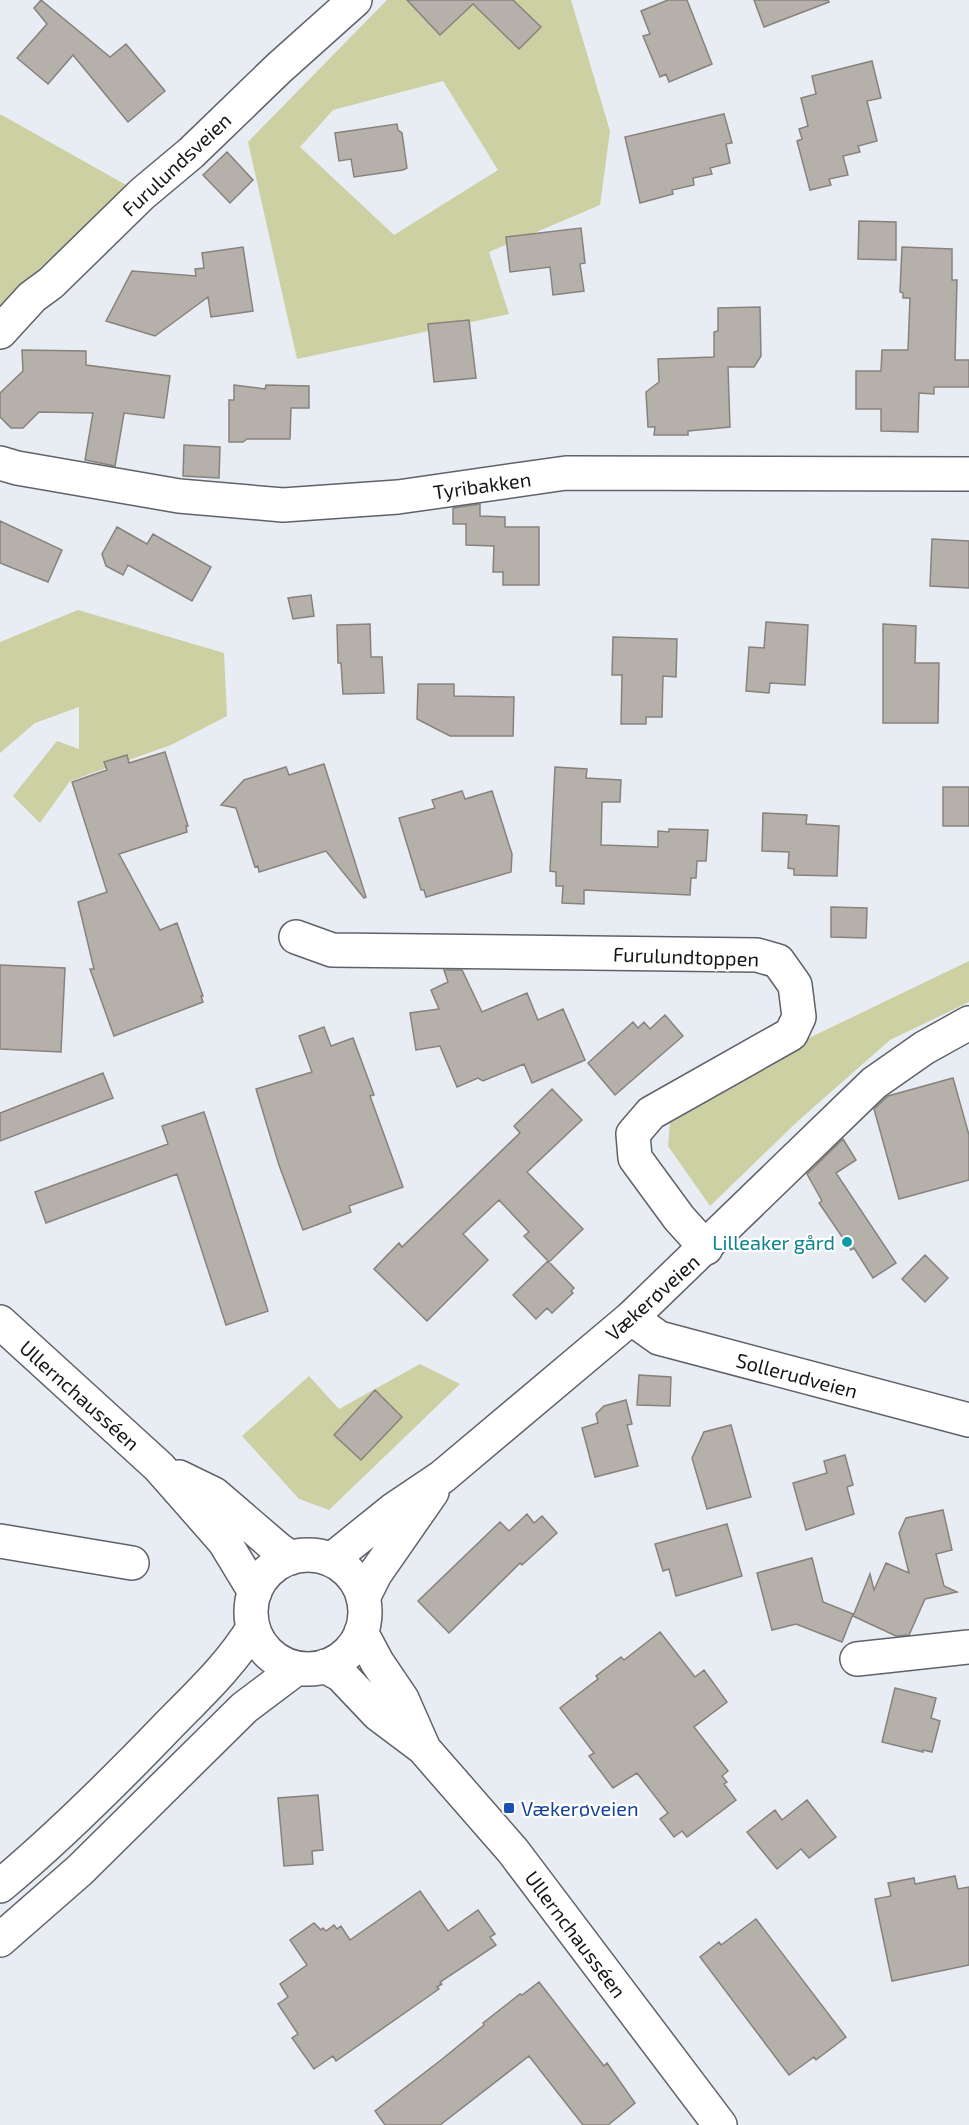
<svg xmlns="http://www.w3.org/2000/svg" width="969" height="2125" viewBox="0 0 969 2125" font-family="'Exo 2',sans-serif">
	<rect width="100%" height="100%" fill="#e8ecf3"/>
	<path fill="#ccd0a3" fill-rule="evenodd" d="M387 0H571L610 131 600 205 489 252 509 314 297 359 248 142ZM443 81 498 170 394 235 300 147 333 110Z
		M0 114 142 194 0 341Z
		M78 610 224 653 227 716 171 745 70 781 40 823 13 796 57 741 79 749V707L35 723 0 753V642Z
		M969 961V1002L890 1040 799 1120 710 1206 668 1146 670 1123 809 1038Z
		M420 1364 460 1384 329 1510 299 1499 242 1436 309 1376 339 1409Z"/>
	<path fill="#b6b0aa" stroke="#88827d" stroke-width="1.5" d="M41 0 110 57 126 44 165 91 128 122 73 55 48 84 17 58 47 24 34 8Z
		M407 0H513L541 27 519 49 473 4 440 35Z
		M668 0H687L712 64 669 82 666 74 660 77 643 36 650 34 641 11Z
		M754 0H828L829 2 764 27Z
		M872 61 881 98 867 101 877 141 858 146 860 152 843 156 848 175 829 179 831 185 810 190 797 141 802 139 799 129 808 126 801 98 816 94 812 76Z
		M724 114 732 143 726 144 730 163 710 168 712 174 693 178 694 185 672 190 673 194 640 203 625 137Z
		M397 124 398 130 402 133 407 168 403 170 354 177 351 159 339 161 335 133Z
		M227 152 253 180 230 203 203 175Z
		M859 221 896 222V260L858 259Z
		M581 228 585 263 580 264 584 291 553 295 550 267 510 272 506 237Z
		M243 247 253 311 211 317 208 297 155 336 106 321 132 271 196 276 195 269 204 268 202 253Z
		M902 247 952 249V280H957L955 360H969V387H934V394L919 393 918 432 881 431V409H856V371H881L882 350H908L910 298H903V293L900 292Z
		M760 307 761 356 754 367H728L730 427 688 431V435H654L655 427H648L646 392 659 382 658 359 714 357V332L718 331V308Z
		M469 320 476 378 434 382 428 324Z
		M22 350 86 351V365L170 376 164 418 124 413 115 466 85 460 93 413 39 412 23 428H11L0 417V393L23 371Z
		M234 385 265 389 266 385 309 386V408H291L290 439H247L243 442H229V400H234Z
		M184 445 220 447 219 478 183 476Z
		M480 504V516L505 517V527H539V585H503V572H493L494 546 466 545V524H453V508Z
		M0 521 62 550 48 582 0 563Z
		M117 527 147 544 153 534 211 567 192 601 128 565 123 575 106 566 102 554Z
		M932 539 969 541V588L930 586Z
		M311 595 314 616 293 619 288 598Z
		M766 622 808 625 805 685 770 683 769 693 746 691 749 647 764 648Z
		M370 624 371 657H382L384 693 343 694 341 663H338L337 625Z
		M883 624 916 626 915 663H939L938 723H883Z
		M613 637 677 639 676 677 663 676 662 717H646V724H621L622 675H612Z
		M418 684H454V696L514 697 513 736H450L417 719Z
		M165 752 188 826H186L187 832 119 854 160 930 177 923 203 996H201L203 1002 114 1036 90 969H94L78 902 107 892 72 782 107 770 104 762 127 755 129 763Z
		M324 764 366 897 364 898 326 851 259 872 258 866 255 867 236 808 221 805 244 780 286 767 289 775Z
		M555 767 587 769 586 778 621 780 620 802H602L601 845 658 847V831L669 832V829L708 830 706 861H697L696 878H691L690 895 584 890V904L562 903 563 886H556V872L550 871Z
		M943 787H969V826H943Z
		M462 791 465 799 492 791 512 854 511 872 426 897 424 890H421L399 818 435 808 432 800Z
		M763 813 807 815 806 824 839 826 837 876 794 875V869L788 868 789 852 762 851Z
		M831 907 867 908 866 938 831 937Z
		M0 965 65 968 61 1052 0 1049Z
		M444 970H462L482 1012 527 993 538 1020 563 1009 585 1060 532 1083 524 1064 483 1081 478 1078 457 1087 440 1046 416 1050 410 1013 439 1009 431 990 448 982Z
		M665 1015 683 1036 615 1095 588 1063 633 1022 638 1028 644 1022 650 1029Z
		M324 1027 331 1046 353 1038 374 1095 370 1096 403 1187 349 1206 351 1212 303 1230 279 1165 256 1089 312 1072 299 1036Z
		M103 1073 113 1098 0 1141V1113Z
		M953 1078 969 1135V1180L899 1199 874 1109 888 1096Z
		M552 1089 582 1120 527 1172 583 1229 549 1262 524 1236 529 1232 499 1200 463 1234 488 1260 427 1321 374 1269 399 1243 402 1247 520 1133 514 1126Z
		M204 1112 268 1311 226 1325 177 1174 46 1223 35 1192 168 1144 162 1126Z
		M843 1139 856 1160 836 1173 896 1263 873 1278 854 1248 851 1250 819 1203 822 1201 807 1174Z
		M925 1255 948 1278 925 1302 902 1279Z
		M548 1261 574 1288 571 1291 573 1293 552 1313 547 1308 536 1319 513 1295Z
		M639 1375 671 1377 670 1406 637 1405Z
		M375 1390 402 1417 361 1460 334 1435Z
		M626 1400 632 1424 627 1425 638 1466 595 1477 582 1428 598 1423 596 1414 604 1406Z
		M731 1425 751 1497 707 1509 692 1458 704 1432Z
		M845 1455 853 1485 847 1487 854 1514 806 1530 793 1483 827 1473 824 1461Z
		M943 1510 952 1550 936 1554 944 1586 957 1592 925 1599 909 1635 896 1636 853 1616 870 1574 874 1590 886 1563 909 1573 899 1533 906 1518Z
		M527 1514 534 1523 542 1516 557 1533 522 1565 520 1563 449 1633 418 1601 500 1522 509 1531Z
		M727 1524 742 1576 676 1596 669 1569 663 1571 655 1544Z
		M812 1558 823 1602 853 1614 842 1642 796 1624 772 1630 757 1573Z
		M660 1632 695 1677 704 1670 727 1702 694 1727 728 1771 722 1776 727 1782 724 1784 736 1800 687 1837 682 1831 674 1837 660 1819 668 1813 637 1773 613 1788 589 1756 594 1753 560 1708 598 1679 596 1676 621 1657 624 1660Z
		M895 1688 936 1698 931 1718 940 1721 932 1752 923 1750V1752L882 1742Z
		M318 1795 323 1850 312 1851 313 1864 284 1866 278 1798Z
		M807 1800 836 1837 809 1858 801 1849 777 1869 747 1832 775 1810 782 1820Z
		M955 1876 958 1889 969 1887V1965L892 1981 875 1899 891 1896 888 1883 914 1878 915 1884Z
		M420 1891 448 1931 478 1910 495 1934 490 1937 496 1945 440 1982 442 1984 437 1987 439 1989 336 2061 333 2056 314 2069 292 2038 298 2034 278 2004 288 1997 280 1984 307 1965 290 1940 314 1923 321 1930 323 1928 326 1931 334 1925 337 1929 341 1926 350 1940Z
		M756 1919 846 2037 816 2060 814 2057 789 2075 700 1957 719 1942 721 1945Z
		M539 1982 604 2066 607 2063 635 2103 608 2125H583L529 2056 440 2125H385L375 2111 441 2060 484 2025 483 2023 520 1994 522 1995Z"/>
	<g fill="none" stroke-linecap="round" stroke-linejoin="round">
		<g stroke="#5f6268" stroke-width="36">
			<path id="minor" d="M0 332 32 297 51 283 142 194 191 153 279 68 355 0
				M0 463 17 468 179 496 283 505 398 497 566 473 969 474
				M296 937 332 950 757 955 778 961 795 985 799 1017 791 1034 651 1113 633 1134 635 1158 679 1218 706 1248
				M631 1318 659 1338 969 1420
				M0 1541 132 1563
				M857 1659 969 1647"/>
		</g>
		<g stroke="#5f6268" stroke-width="36">
			<path id="major" d="M0 1322 159 1467 224 1541 255 1592
				M179 1477 214 1494 278 1549 291 1558
				M251 1612a57 57 0 1 1 114 0a57 57 0 1 1-114 0Z
				M331 1560 393 1510 442 1477 631 1318 874 1083 924 1048 969 1023
				M363 1598 375 1574 432 1492
				M361 1632 377 1662 402 1699 424 1749 513 1851 720 2125
				M325 1666 341 1675 378 1714 422 1747
				M0 1886C59 1837 113 1783 166 1728 197 1696 230 1666 253 1628
				M0 1940 80 1870 244 1708 297 1668"/>
		</g>
		<use href="#minor" stroke="#fff" stroke-width="33"/>
		<use href="#major" stroke="#fff" stroke-width="33"/>
	</g>
	<circle fill="#0f9aa8" stroke="#fff" stroke-width="2" cx="847" cy="1242" r="6"/>
	<rect fill="#1a4fb4" stroke="#fff" stroke-width="2" x="503" y="1802" width="12" height="12" rx="3"/>
	<g text-anchor="middle" dominant-baseline="central" stroke-width="4.5" stroke-linejoin="round" paint-order="stroke">
		<g font-size="20" fill="#141518" stroke="#fff">
			<text transform="translate(176 164) rotate(-43)">Furulundsveien</text>
			<text transform="translate(482 485) rotate(-8)">Tyribakken</text>
			<text transform="translate(686 956) rotate(2)">Furulundtoppen</text>
			<text transform="translate(652 1297) rotate(-42)">Vækerøveien</text>
			<text transform="translate(797 1375) rotate(15)">Sollerudveien</text>
			<text transform="translate(80 1395) rotate(42)">Ullernchausséen</text>
			<text transform="translate(576 1934) rotate(53)">Ullernchausséen</text>
		</g>
		<g font-size="20" fill="#0d838f" stroke="#fff" text-anchor="end">
			<text x="835" y="1242">Lilleaker gård</text>
		</g>
		<g font-size="20" fill="#164399" stroke="#fff" text-anchor="start">
			<text x="521" y="1808">Vækerøveien</text>
		</g>
	</g>
</svg>
